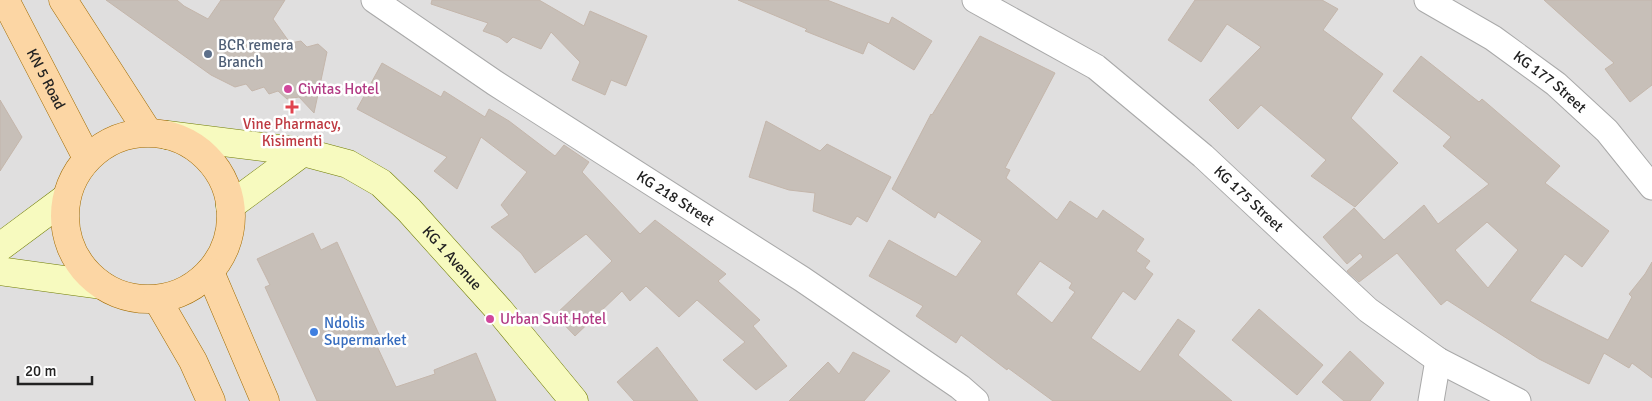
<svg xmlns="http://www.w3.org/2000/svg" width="1652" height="401" viewBox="0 0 1652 401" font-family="Signika,sans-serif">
	<rect width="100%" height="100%" fill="#f2efe9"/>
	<path fill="#e0dfdf" d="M0 0H1652V401H0Z"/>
	<path fill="#c7bfb8" stroke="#c4b6ab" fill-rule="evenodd" d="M106 0H177L184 6 208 19 221 0H285L273 19 290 43 301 41 307 47 318 44 327 52 314 113 299 97 287 99 278 91 269 94 264 87 252 91 246 84 235 87 211 75Z
		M432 0H539L584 26 590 11 647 36 626 86 611 80 605 95 572 80 580 62 551 32 541 49 513 37 507 43 499 37 483 31 488 23 431 4Z
		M738 0H827L889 24 892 17 932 41 914 70 868 42 863 54 805 31 807 29Z
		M1195 0H1322L1338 9 1323 30 1383 74 1351 118 1398 163 1355 207 1311 176 1326 160 1261 105 1238 129 1209 100 1261 47 1227 24 1201 62 1168 40Z
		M1544 0H1652V85L1630 102 1605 69 1614 63Z
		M980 36 1055 73 1005 168 1010 170 1006 178 1057 220 1070 201 1097 219 1103 210 1144 239 1136 251 1150 261 1145 268 1153 274 1135 300 1123 291 1091 338 1140 372 1178 319 1195 331 1178 355 1232 401H1053L1008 368 1007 370 961 335 956 343 916 316 923 306 869 276 889 240 956 277 982 241 938 212 935 218 892 189 931 114 932 115ZM1040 261 1072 283 1069 288 1075 292 1052 323 1016 294Z
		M1421 56 1479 102 1482 99 1560 166 1545 183 1609 231 1582 267 1565 254 1530 301 1608 340 1632 297 1629 294 1645 274 1652 262V378L1632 363 1629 368 1604 353 1589 384 1539 359 1447 300 1441 305 1397 253 1359 282 1347 271 1363 257 1360 253 1347 264 1323 237 1354 208 1384 240 1424 205 1438 224 1489 184 1443 146 1451 137 1393 91ZM1487 222 1518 250 1488 288 1455 250Z
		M382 63 441 97 444 91 485 117 489 109 509 121 555 156 564 145 589 162 582 172 640 234 655 220 726 274 718 281 760 320 753 326 787 366 756 390 723 360 745 342 697 300 679 317 646 286 630 301 622 291 575 336 555 315 612 261 586 234 535 273 521 253 491 227 509 215 501 205 527 172 481 137 457 189 434 171 447 157 357 109Z
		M0 100 22 137 0 171Z
		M766 121 820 151 827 144 891 177 867 222 857 216 851 225 813 211 815 193 789 190 749 177Z
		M313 233 321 250 337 242 382 341 376 344 396 387 435 374 434 370 476 353 496 401H317L265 287 270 285 257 259Z
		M1259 309 1323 365 1297 395 1232 340Z
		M657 347 698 401H634L617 382Z
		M1350 351 1384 383 1370 401H1344L1322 382Z
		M853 352 890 371 864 401H789L828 362 839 374Z"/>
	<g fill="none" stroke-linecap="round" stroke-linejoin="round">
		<g stroke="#a9a9a9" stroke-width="27">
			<g id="street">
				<path id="s1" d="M374 0 495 83 802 279 960 387 976 401"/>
				<path id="s2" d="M975 0 1096 67 1203 156 1368 310 1438 360 1518 401"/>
				<path id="s3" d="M1427 0 1493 38 1556 84 1607 131 1652 187"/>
				<path d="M1431 401 1438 360"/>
			</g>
		</g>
		<g stroke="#707d05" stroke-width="29">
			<g id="secondary">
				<path id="s4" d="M167 135 303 152 348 164 381 183 409 210 499 310 574 401"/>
				<path d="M230 206 303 152"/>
				<path d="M0 247 66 198"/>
				<path d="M0 271 101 285"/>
			</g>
		</g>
		<g stroke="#a06b00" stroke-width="29">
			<g id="primary">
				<path id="s5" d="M5 0 87 158"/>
				<path d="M63 0 148 132"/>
				<circle cx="148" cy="216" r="83"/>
				<path d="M210 272 265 401"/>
				<path d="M157 299 193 361 211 401"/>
			</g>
		</g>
		<use href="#street" stroke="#fff" stroke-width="25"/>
		<use href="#secondary" stroke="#f7fabf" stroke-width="28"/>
		<use href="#primary" stroke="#fcd6a4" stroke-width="28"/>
	</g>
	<circle fill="#5c6f8a" stroke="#fff" stroke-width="2" cx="208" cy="54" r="5"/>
	<g fill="#d1479c" stroke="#fff" stroke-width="2">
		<circle cx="288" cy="89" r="5"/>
		<circle cx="490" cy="319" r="5"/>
	</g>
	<path fill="#e0444e" stroke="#fff" stroke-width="2" d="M289.5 99.5h5v5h5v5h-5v5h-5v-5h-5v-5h5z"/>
	<circle fill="#3f7fe0" stroke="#fff" stroke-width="2" cx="314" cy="332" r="5"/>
	<g text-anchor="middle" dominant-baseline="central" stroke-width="5" stroke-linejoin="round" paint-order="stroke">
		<g font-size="15" fill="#4e5e75" stroke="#fff" text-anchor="start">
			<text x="218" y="45">BCR remera<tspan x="218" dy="17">Branch</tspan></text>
		</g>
		<g font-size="15" fill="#222" stroke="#fff">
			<text stroke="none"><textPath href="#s5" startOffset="89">KN 5 Road</textPath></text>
			<text stroke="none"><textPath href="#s3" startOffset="148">KG 177 Street</textPath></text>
			<text stroke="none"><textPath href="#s1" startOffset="361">KG 218 Street</textPath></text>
			<text stroke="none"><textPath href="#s2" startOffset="340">KG 175 Street</textPath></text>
			<text stroke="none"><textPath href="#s4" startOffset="325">KG 1 Avenue</textPath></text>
		</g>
		<g font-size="15" fill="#b23c85" stroke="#fff" text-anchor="start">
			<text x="298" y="89">Civitas Hotel</text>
			<text x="500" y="319">Urban Suit Hotel</text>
		</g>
		<g font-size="15" fill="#be3a42" stroke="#fff">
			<text x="292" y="124">Vine Pharmacy,<tspan x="292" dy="17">Kisimenti</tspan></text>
		</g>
		<g font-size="15" fill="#366cbe" stroke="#fff" text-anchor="start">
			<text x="324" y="323">Ndolis<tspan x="324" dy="17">Supermarket</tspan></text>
		</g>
	</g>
	<path d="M18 376v8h74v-8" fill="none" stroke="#222222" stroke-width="2.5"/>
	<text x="25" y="376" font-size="15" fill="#222222" stroke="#ffffff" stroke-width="4" paint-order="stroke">20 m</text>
</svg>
